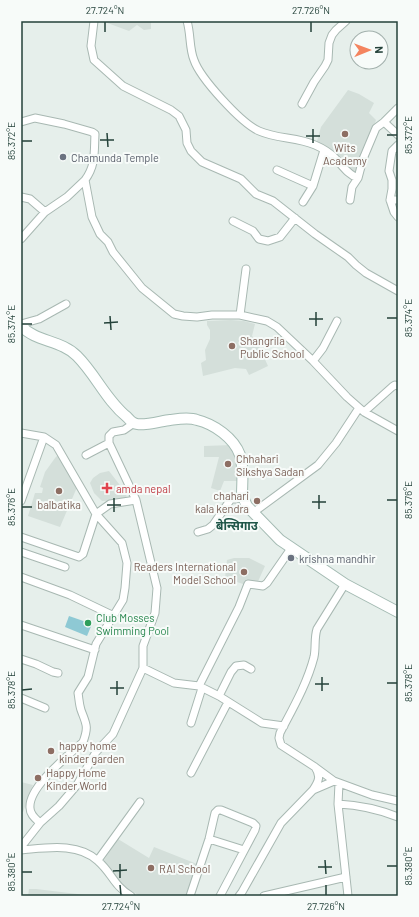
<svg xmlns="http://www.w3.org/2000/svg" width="419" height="917" viewBox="0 0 419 917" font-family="Barlow,'Noto Sans Devanagari',sans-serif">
	<rect width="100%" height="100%" fill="#e6efeb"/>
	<path fill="#d4dfda" d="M102 21H151V29L144 30 137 25 129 31Z
		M348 90 359 94 374 103 369 113 376 120 357 176 341 163 344 160 317 141 321 127Z
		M231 320 244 321 255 324 252 336 256 340 268 366 249 375 246 369 235 368 203 376 201 363 206 360 205 350 210 339V330L207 325V321Z
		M232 445 238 452 239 481H224L220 491 211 488 219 457H204V446Z
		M59 454 78 485 60 527 28 516 35 493H42L43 488 40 487 45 472 55 458Z
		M109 471 126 493 127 500 102 501 94 493 90 483 93 478 100 473Z
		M234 558H249L265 566 255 588 225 578 227 560Z
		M21 782 33 785 23 812H21Z
		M118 839 149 858 154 847 197 864 188 896H140L124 887 108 871 104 860Z
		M29 889H36L94 896H28Z"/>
	<path fill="#8ec9d4" d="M69 616 92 624 87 636 65 627Z"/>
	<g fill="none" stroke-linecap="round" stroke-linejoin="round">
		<g stroke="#a8b8b2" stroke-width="9">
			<path id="street" d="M94 21 91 46 94 60 123 86 171 110 179 116 186 130 187 143 191 151 202 162 241 179 256 194 273 201 315 234 348 257 356 265 366 273 398 291
				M187 21C191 34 189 48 194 60 200 78 241 123 259 131 277 139 297 137 315 145 322 148 330 153 335 158 342 165 348 175 358 178
				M302 104 314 82 325 66 328 60 329 43 332 35 336 30 346 21
				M21 122 35 118 64 124 92 132 95 134C94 152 96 165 85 180L92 217 100 234 108 242 113 252 142 288 174 314 183 316 197 317 212 315H240L267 321 277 327 313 361 347 397 364 412 398 431
				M384 122 398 135
				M398 145 392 151 389 171 392 180V189L390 200H398
				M277 170 313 186
				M21 197 30 199 45 212
				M350 200 352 187 358 178 363 159 376 128 384 122 398 108
				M390 200 394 212 398 217
				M303 202 313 186 324 150
				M233 221 253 231 259 239 268 241 280 237 295 218
				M21 239 45 212 67 197 85 180
				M240 315 246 269
				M21 324 39 319 66 304
				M313 361 323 348 337 321
				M364 412 392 387 395 385 398 386
				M21 433 44 437 56 445 96 514 122 543 127 563 125 588 123 600 96 644 88 677 78 693C79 698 79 704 81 710 86 724 89 726 83 742 68 756 28 787 30 808 30 815 36 819 40 823
				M86 455 109 443
				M21 501 44 437
				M254 512 318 465 336 443 359 408
				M198 532 208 529 213 525 231 499H236L242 495
				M21 537 79 557 83 554 96 514 110 504 136 500
				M21 552 65 567
				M21 577 70 595 114 616
				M21 625 95 650
				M21 659 36 664 53 672 58 673
				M143 668 174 683 199 686 219 696 262 723 284 726
				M199 686 239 607 248 584 263 586 267 583 292 547
				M219 696 231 672 236 666 244 665 251 669
				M21 698 45 708
				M191 723 202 688
				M191 773 228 702
				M334 781 315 767 281 745 279 738 280 733C293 708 307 684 314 657 316 648 314 638 317 629L345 584
				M339 783 338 804 348 896
				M313 790C319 781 321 776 315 767
				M338 804C359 805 378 809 398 817
				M209 839 244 850
				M21 847 40 823 59 806 77 785 96 752 113 734 143 668V646L155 613 157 588 136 500 109 443V436L113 432 124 430 134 423
				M21 850C46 848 78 842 98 861 112 873 113 885 131 896
				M98 860 140 802
				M190 896 209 839 215 813 218 810H221L253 823 256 826 255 830 220 896
				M239 896 242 892 281 823 313 790 334 781 372 795 398 801
				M264 896 346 877"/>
		</g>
		<g stroke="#a4bbb3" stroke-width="12">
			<path id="secondary" d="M21 326C36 342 61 340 77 356 96 375 106 400 127 417 129 419 131 422 134 423 141 427 161 421 170 420 178 419 189 417 197 420 214 424 234 438 240 455 244 468 242 482 242 495L247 506 280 540 345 584 398 612"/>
		</g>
		<use href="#street" stroke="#fff" stroke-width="7"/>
		<use href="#secondary" stroke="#fff" stroke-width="10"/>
	</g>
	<path fill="none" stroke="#24423a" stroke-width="1.5" d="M105 22V32M311 22V32M313 129V143M107 133 108 147M387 135H397M306 136H320M100 140H114M22 141H32M316 312V326M110 316 111 330M387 318H397M309 319H323M104 323 118 322M22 324H32M319 495V509M114 498V512M387 500H397M312 502H326M107 505H121M22 507H32M322 677V691M117 681V695M387 683H397M315 684H329M110 688H124M22 690 32 689M325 860 326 874M120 864V878M387 866H397M318 867H332M113 871 127 870M22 872H32M120 885 121 895M326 885V895"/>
	<g fill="#8d6e63" stroke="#f7fbf9" stroke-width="1.5">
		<circle cx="345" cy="134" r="4"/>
		<circle cx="232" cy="346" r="4"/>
		<circle cx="228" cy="464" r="4"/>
		<circle cx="59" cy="491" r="4"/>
		<circle cx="257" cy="501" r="4"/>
		<circle cx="244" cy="572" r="4"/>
		<circle cx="51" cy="751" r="4"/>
		<circle cx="38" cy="778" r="4"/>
		<circle cx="151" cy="868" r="4"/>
	</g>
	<g fill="#6b7280" stroke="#f7fbf9" stroke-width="1.5">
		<circle cx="63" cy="157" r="4"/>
		<circle cx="291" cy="558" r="4"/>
	</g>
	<path fill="#e0444e" stroke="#f7fbf9" stroke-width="1.5" d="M105 482h4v4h4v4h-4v4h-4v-4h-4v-4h4z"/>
	<circle fill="#2e9e5b" stroke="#f7fbf9" stroke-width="1.5" cx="88" cy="623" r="4"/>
	<g text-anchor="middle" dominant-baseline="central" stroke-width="4" stroke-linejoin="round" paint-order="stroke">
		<g font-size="11" fill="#785e54" stroke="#f7fbf9" text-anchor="start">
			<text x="345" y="147" text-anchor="middle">Wits<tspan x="345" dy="13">Academy</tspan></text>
			<text x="240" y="340">Shangrila<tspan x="240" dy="13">Public School</tspan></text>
			<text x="236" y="458">Chhahari<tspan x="236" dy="13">Sikshya Sadan</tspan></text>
			<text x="249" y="495" text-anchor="end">chahari<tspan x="249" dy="13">kala kendra</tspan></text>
			<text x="59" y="504" text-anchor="middle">balbatika</text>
			<text x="236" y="566" text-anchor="end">Readers International<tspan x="236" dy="13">Model School</tspan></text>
			<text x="59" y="745">happy home<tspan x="59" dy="13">kinder garden</tspan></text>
			<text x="46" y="772">Happy Home<tspan x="46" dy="13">Kinder World</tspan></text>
			<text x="159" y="868">RAI School</text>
		</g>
		<g font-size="11" fill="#5b616d" stroke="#f7fbf9" text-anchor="start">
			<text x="71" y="157">Chamunda Temple</text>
			<text x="299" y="558">krishna mandhir</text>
		</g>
		<g font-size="11" fill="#be3a42" stroke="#f7fbf9" text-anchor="start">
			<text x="116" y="488">amda nepal</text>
		</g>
		<g font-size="11" fill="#27864d" stroke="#f7fbf9" text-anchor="start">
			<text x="96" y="617">Club Mosses<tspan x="96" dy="13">Swimming Pool</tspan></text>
		</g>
		<g font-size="12" font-weight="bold" fill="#1f5548" stroke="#f7fbf9">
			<text x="237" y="525">बेन्सिगाउ</text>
		</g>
	</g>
	<rect width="419" height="917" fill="none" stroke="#f7fbf9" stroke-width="44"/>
	<g transform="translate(369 50) rotate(89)"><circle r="19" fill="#f7fbf9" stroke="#a3b1ad"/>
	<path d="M0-3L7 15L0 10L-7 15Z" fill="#f4845f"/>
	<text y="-6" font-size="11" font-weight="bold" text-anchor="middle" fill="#24423a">N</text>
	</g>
	<rect x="22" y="22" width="375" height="873" fill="none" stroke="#24423a" stroke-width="1.5"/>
	<g font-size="10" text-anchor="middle" fill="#24423a">
		<text x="105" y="14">27.724°N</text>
		<text x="311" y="14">27.726°N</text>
		<text transform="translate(408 135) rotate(-90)" y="4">85.372°E</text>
		<text transform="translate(11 141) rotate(-90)" y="4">85.372°E</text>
		<text transform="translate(408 318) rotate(-90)" y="4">85.374°E</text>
		<text transform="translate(11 324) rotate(-90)" y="4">85.374°E</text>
		<text transform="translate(408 500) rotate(-90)" y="4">85.376°E</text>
		<text transform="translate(11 507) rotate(-90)" y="4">85.376°E</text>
		<text transform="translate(408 683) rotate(-90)" y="4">85.378°E</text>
		<text transform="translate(11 690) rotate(-90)" y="4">85.378°E</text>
		<text transform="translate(408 866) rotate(-90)" y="4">85.380°E</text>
		<text transform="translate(11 872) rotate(-90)" y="4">85.380°E</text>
		<text x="121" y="910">27.724°N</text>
		<text x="326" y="910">27.726°N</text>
	</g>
</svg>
